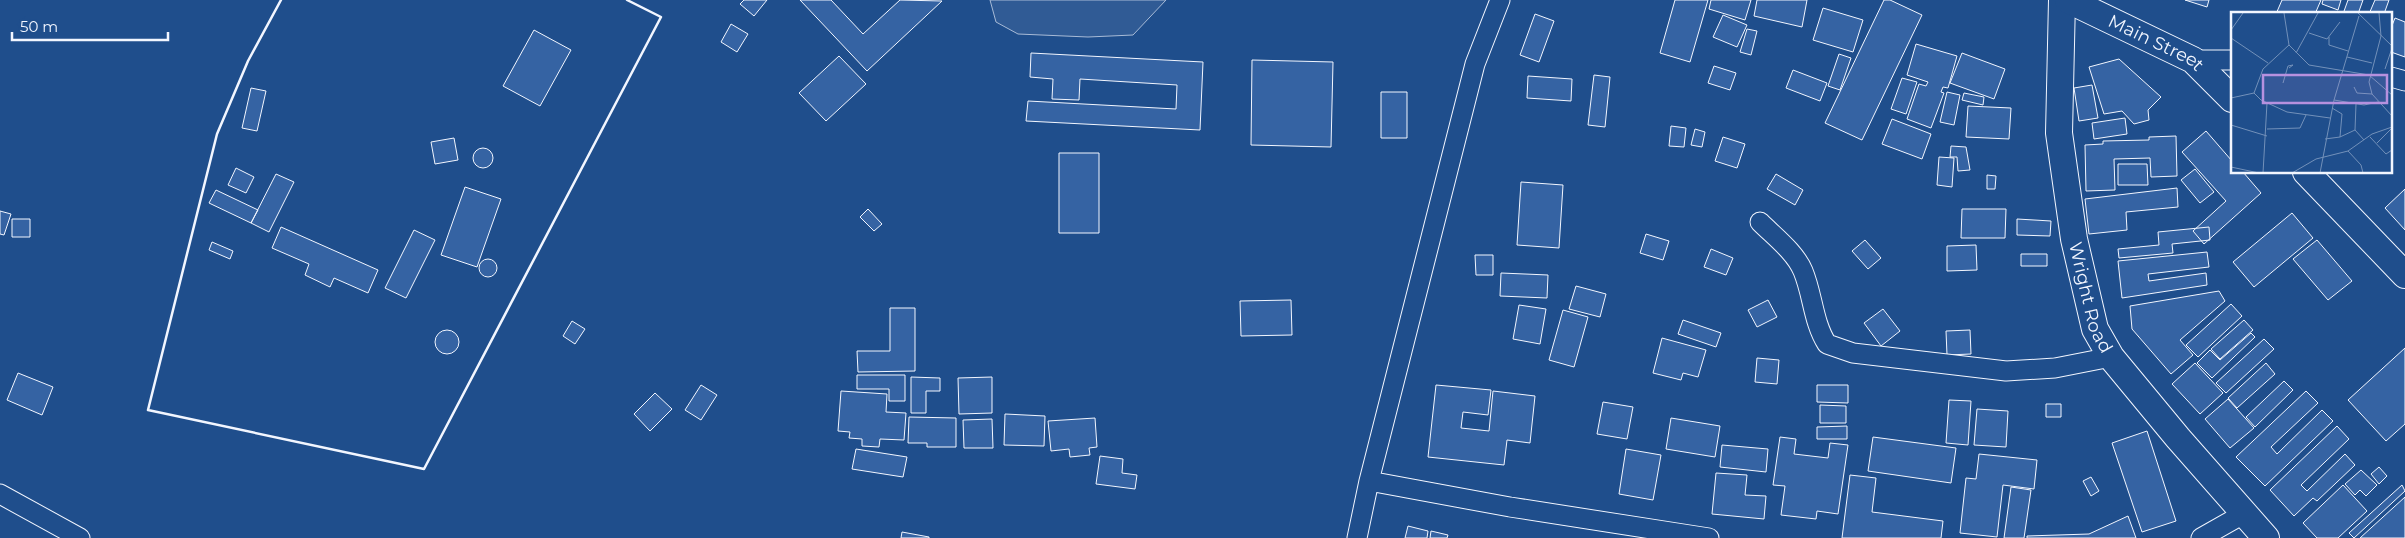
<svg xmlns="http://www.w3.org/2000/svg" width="2405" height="538" viewBox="0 0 2405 538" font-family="Montserrat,sans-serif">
	<rect width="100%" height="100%" fill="#1f4e8c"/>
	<path fill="#305b95" stroke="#a8bbd7" d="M990 0H1166L1133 35 1088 37 1018 34 996 22Z"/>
	<path fill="#3563a3" stroke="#f2f6ff" d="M744 0H767L754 16 740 4Z
		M800 0H831L863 34 900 0 942 1 867 71Z
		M1675 0H1708L1690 62 1660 53Z
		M1711 0H1751L1745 20 1709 9Z
		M1757 0H1807L1802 27 1754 16Z
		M1884 0H1890L1922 15 1862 140 1825 123Z
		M2185 0H2209L2207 7Z
		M2282 0H2321L2315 14H2276Z
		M2323 0H2341L2338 10 2322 4Z
		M2348 0H2363L2358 14H2343Z
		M2375 0H2389L2384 14H2369Z
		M1823 8 1863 20 1853 52 1813 40Z
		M1535 14 1554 21 1539 62 1520 55Z
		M1723 15 1747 25 1737 47 1713 37Z
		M2395 18 2405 22V57L2391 52V28Z
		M731 24 748 34 737 52 721 42Z
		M1747 29 1757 31 1751 55 1740 52Z
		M534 30 571 50 540 106 503 86Z
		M1916 44 1957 56 1948 88 1943 87 1941 92 1944 93 1931 128 1907 119 1919 84 1926 86 1928 82 1907 75Z
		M1031 53 1203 62 1200 130 1026 121 1028 101 1176 109 1177 85 1080 79 1079 100 1052 99 1053 79 1030 77Z
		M1962 53 2005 69 1994 99 1950 83Z
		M1839 54 1851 58 1840 90 1828 86Z
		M839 56 866 84 826 121 799 93Z
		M2119 59 2161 97 2148 110 2149 120 2134 124 2122 111 2104 114 2089 67Z
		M1252 60 1333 62 1331 147 1251 145Z
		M1714 66 1736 73 1730 90 1708 83Z
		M1793 70 1827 83 1820 101 1786 88Z
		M1594 75 1610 77 1605 127 1588 125Z
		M1528 76 1572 79 1571 101 1527 98Z
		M1902 78 1917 82 1906 114 1891 109Z
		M2092 85 2098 118 2079 121 2074 88Z
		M251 88 266 91 257 131 242 128Z
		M1381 92H1407V138H1381Z
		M1947 92 1960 95 1954 125 1940 122Z
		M1964 93 1984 97 1983 105 1962 100Z
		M1968 106 2011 108 2009 139 1966 137Z
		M2125 118 2127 134 2094 139 2092 123Z
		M1892 119 1931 134 1922 159 1882 144Z
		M1671 126 1686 128 1684 147 1669 146Z
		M1695 129 1705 132 1702 147 1691 145Z
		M2206 131 2232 161V172H2243L2261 193 2204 244 2193 231 2226 201 2182 152Z
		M2176 136 2177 176 2151 177 2150 158 2114 159 2115 190 2086 191 2085 145 2103 144V141L2149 140V137Z
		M1723 137 1745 144 1737 168 1715 161Z
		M454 138 458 160 435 164 431 142Z
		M1951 146 1966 147 1970 170 1958 171 1957 157H1950Z
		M473 158a10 10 0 1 1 20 0a10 10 0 1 1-20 0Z
		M1059 153H1099V233H1059Z
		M1939 157 1954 158 1952 187 1937 185Z
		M2118 164H2147L2148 185H2118Z
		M236 168 254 177 246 193 228 185Z
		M2195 169 2214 192 2200 203 2181 180Z
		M276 174 294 182 269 232 251 223Z
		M1776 174 1803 190 1795 205 1767 189Z
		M1987 175 1996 176 1995 189H1987Z
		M1521 182 1563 185 1559 248 1517 245Z
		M465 187 501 199 477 267 441 255Z
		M2177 188 2178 207 2126 212 2127 230 2089 234 2085 199Z
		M2405 189V230L2385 208Z
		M216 190 258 210 251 223 209 203Z
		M868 209 882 224 874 231 860 217Z
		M1962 209H2006L2005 238H1961Z
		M0 211 11 214 4 235 0 234Z
		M2292 213 2313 238 2254 287 2233 262Z
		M12 219H30V237H12Z
		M2017 219 2051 221 2050 236 2017 235Z
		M281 227 378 270 368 293 334 278 330 287 305 275 309 264 272 248Z
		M2209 227 2210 240 2172 244 2173 253 2119 258 2118 249 2159 245 2158 232Z
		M414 230 435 240 406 298 385 288Z
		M1646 234 1669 241 1663 260 1640 253Z
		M1865 240 1881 258 1868 269 1852 251Z
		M2317 240 2352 281 2328 300 2293 259Z
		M212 242 233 251 230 259 209 250Z
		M1976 245 1977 270 1947 271V246Z
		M1711 249 1733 258 1726 275 1704 267Z
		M2207 252 2209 267 2148 274 2149 281 2206 273 2207 285 2122 298 2118 261Z
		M2021 254H2047V266H2021Z
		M1475 255H1493V275H1476Z
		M479 268a9 9 0 1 1 18 0a9 9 0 1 1-18 0Z
		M1501 273 1548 275 1547 298 1500 296Z
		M1576 286 1606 294 1600 317 1569 309Z
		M2219 291 2225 301 2180 340 2193 355 2171 374 2132 329 2130 306Z
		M1291 300 1292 335 1241 336 1240 301Z
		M1768 300 1777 317 1757 327 1748 310Z
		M2231 304 2242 316 2198 357 2186 345Z
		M1519 305 1546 309 1540 344 1513 339Z
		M890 308H915V371L858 372 857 351H890Z
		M1883 309 1900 331 1881 346 1864 323Z
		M1563 310 1588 317 1574 367 1549 360Z
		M1683 320 1721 333 1716 347 1678 334Z
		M2244 320 2253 330 2220 359 2211 349Z
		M572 321 585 329 575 344 563 336Z
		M1970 330 1971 354 1947 355 1946 331Z
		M435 342a12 12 0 1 1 24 0a12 12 0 1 1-24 0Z
		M2251 333 2255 337 2212 378 2197 363 2210 350 2220 360Z
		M1662 338 1706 350 1698 377 1683 373 1681 380 1653 373Z
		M2264 339 2274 349 2226 393 2216 383Z
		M2405 348V424L2386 441 2348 400Z
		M1757 358 1779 360 1777 384 1755 382Z
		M2195 363 2223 393 2200 414 2172 384Z
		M2266 363 2275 374 2237 408 2228 398Z
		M18 373 53 387 42 415 7 400Z
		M857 375H905V401H889V389H857Z
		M911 377 940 378V391H926V413H911Z
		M992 377V413L959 414 958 378Z
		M2284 381 2293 390 2255 427 2246 417Z
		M701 385 717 395 701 420 685 410Z
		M1436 385 1491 390 1488 415 1463 412 1461 428 1489 431 1493 391 1535 396 1530 443 1507 440 1504 465 1428 457Z
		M1817 385H1848V403L1817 402Z
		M841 391 887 394 886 412 906 413 904 440 880 439 879 447 862 446V439L849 438 850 432 838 431Z
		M2306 391 2318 403 2271 447 2277 454 2322 410 2333 421 2265 486 2236 457Z
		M655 393 672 409 650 431 634 414Z
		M2228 399 2254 428 2230 448 2205 419Z
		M1949 400 1971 401 1968 445 1946 443Z
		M1603 402 1633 407 1627 439 1597 434Z
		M2046 404H2061V417H2046Z
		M1820 405 1846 406V423H1820Z
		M1977 409 2008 411 2006 447 1974 445Z
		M1005 414 1045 416 1044 446 1004 445Z
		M909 417 956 418V447H927V443H908Z
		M1095 418 1097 447 1089 448 1090 455 1070 457 1069 449 1051 451 1048 421Z
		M1671 418 1720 426 1715 457 1666 449Z
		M992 419 993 448H964L963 420Z
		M1847 426V439H1817V427Z
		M2337 426 2349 439 2301 485 2307 491 2345 454 2355 465 2317 501 2313 498 2294 516 2270 490Z
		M2147 431 2176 521 2142 532 2112 443Z
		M1780 437 1796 439 1794 454 1828 458 1830 443 1848 445 1838 514 1817 511 1816 519 1781 515 1785 486 1773 485Z
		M1873 437 1956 448 1951 483 1868 471Z
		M1722 445 1768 449 1766 472 1720 467Z
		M856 449 907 457 903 477 852 469Z
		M1626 449 1661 455 1653 500 1619 494Z
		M1979 454 2037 460 2034 489 2003 485 1997 537 1960 533 1966 478 1976 479Z
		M1100 456 1123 459 1122 473 1137 475 1135 489 1096 484Z
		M2379 467 2387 476 2379 484 2371 474Z
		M2361 470 2377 485 2366 496 2360 490 2355 495 2345 484Z
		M1716 473 1747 475 1745 495 1766 496 1764 519 1712 514Z
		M1850 475 1876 478 1872 512 1943 521 1941 538H1842Z
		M2091 477 2099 491 2091 496 2083 481Z
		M2343 485 2367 511 2338 538H2317L2303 523Z
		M2402 485 2405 491 2354 538 2349 533Z
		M2011 487 2031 490 2024 538H2004Z
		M2405 497V538H2360Z
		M2128 516 2136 538H2027V536L2089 534Z
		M1408 526 1428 531 1427 538H1405Z
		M1431 531 1448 535 1447 538H1430Z
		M902 532 929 537V538H901Z"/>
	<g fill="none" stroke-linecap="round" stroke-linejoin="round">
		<g stroke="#f2f6ff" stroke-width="21">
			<path id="street" d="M2193 60H2232
				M2391 77 2405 81
				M1760 222C1775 237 1795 252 1803 271 1813 295 1813 322 1827 344L1853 353 2006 371 2055 368 2111 357
				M1369 481 1510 507 1709 538
				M0 494 80 538
				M1357 538 1369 481 1475 64 1500 0
				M2201 538 2245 513"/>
		</g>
		<g stroke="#f2f6ff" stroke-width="28">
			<g id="secondary">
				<path id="s1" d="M2062 0 2059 133 2074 239 2095 329 2111 357 2178 438 2266 538"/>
				<path id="s2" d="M2068 0 2193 60 2232 99"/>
				<path d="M2306 172 2405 275"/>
			</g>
		</g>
		<use href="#street" stroke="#1f4e8c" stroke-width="19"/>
		<use href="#secondary" stroke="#1f4e8c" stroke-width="26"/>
		<path stroke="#f2f6ff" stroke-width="2.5" d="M281 0 248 61 217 134 148 410 424 469 661 17 627 0"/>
	</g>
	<g text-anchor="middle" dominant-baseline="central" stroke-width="4" stroke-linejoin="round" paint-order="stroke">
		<g font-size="18" fill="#f2f6ff" stroke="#1f4e8c">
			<text stroke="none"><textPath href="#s2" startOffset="98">Main Street</textPath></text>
			<text stroke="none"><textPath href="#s1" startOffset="301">Wright Road</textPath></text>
		</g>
	</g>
	<g transform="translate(2231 12)">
		<rect width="161" height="161" fill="#1f4e8c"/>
		<path fill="none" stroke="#7391ba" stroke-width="1" d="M53 1 58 33 78 53 138 63 161 83M127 1 161 34M148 1 150 24 138 70 141 82 161 104M0 18 12 1M78 21 96 27 109 10M98 25V33L117 39M0 26 37 51M65 41 87 1M116 45 141 51M154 57 161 36M52 71 57 54 62 53 58 56M123 75 126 81 141 82M23 81 32 57 58 33M0 86 23 81 30 88 56 100 99 106M103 88 133 93 147 90M101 96 111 102 109 125M0 113 36 124M36 117 69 116 75 103M124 118 125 92M139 125 155 142 161 138M94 127 109 125 124 118 133 128M146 131 161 116M117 139 130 153 132 161M0 155 28 161M32 161 36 91M61 161 85 147 117 139 141 122 161 115M89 161 103 88 128 4"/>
		<path fill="#b691df" fill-opacity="0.15" stroke="#b691df" stroke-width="2.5" d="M32 63H156V91H32Z"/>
		<rect width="161" height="161" fill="none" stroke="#f2f6ff" stroke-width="2.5"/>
	</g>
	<path d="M12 32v8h156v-8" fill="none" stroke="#f2f6ff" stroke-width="2.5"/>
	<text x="20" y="32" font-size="15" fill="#f2f6ff" stroke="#1f4e8c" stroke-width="4" paint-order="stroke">50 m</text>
</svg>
